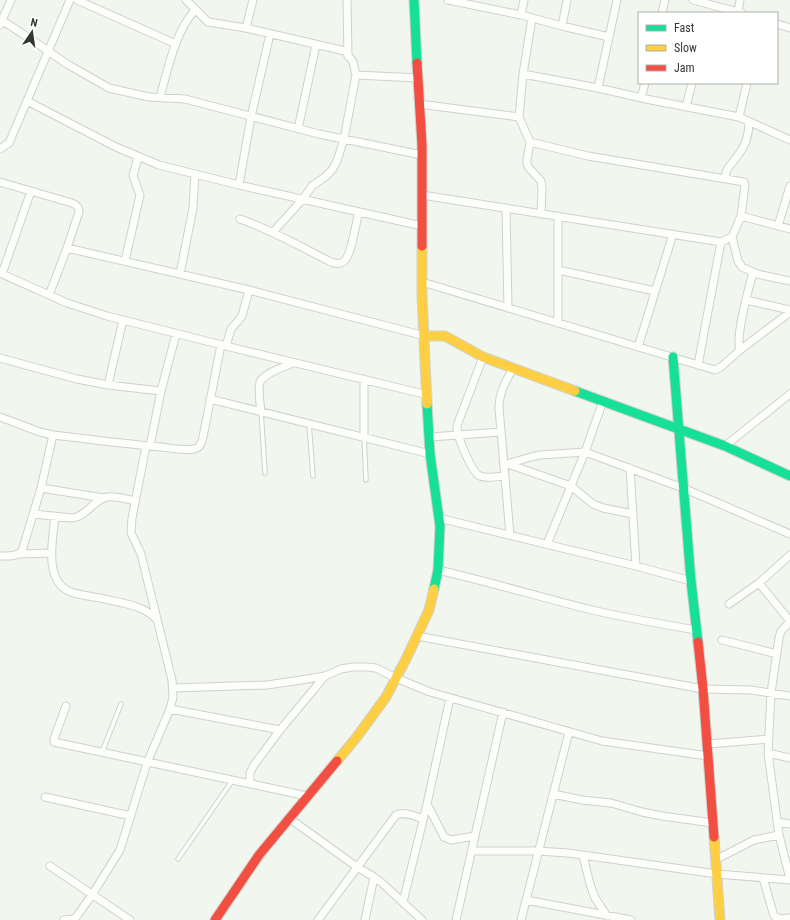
<svg xmlns="http://www.w3.org/2000/svg" width="790" height="920" viewBox="0 0 790 920" font-family="'Roboto Condensed',sans-serif">
	<rect width="100%" height="100%" fill="#f1f6ee"/>
	<g fill="none" stroke-linecap="round" stroke-linejoin="round">
		<g stroke="#ced2cc" stroke-width="5.5">
			<path id="lane" d="M261 411 265 473
				M309 423 313 476
				M364 437 366 480
				M102 752 121 704
				M178 859 232 781"/>
		</g>
		<g stroke="#ced2cc" stroke-width="9">
			<path id="street" d="M77 0 176 44
				M186 0 208 22 246 28 345 51 353 62 356 75 344 139 337 161 332 170 325 177 312 186 303 199 273 232
				M347 0 348 56
				M448 0 521 15 562 26 609 37
				M693 0 742 13
				M738 12 740 0
				M662 13 665 0
				M521 15 524 0
				M532 18 523 74 519 117 530 142 588 156 744 182 745 185 741 216 732 237 738 261 742 267 757 274 790 281
				M0 19 32 40 67 64 109 88 149 97 185 99 319 134 422 155
				M777 24 790 28
				M0 25 11 0
				M562 26 567 0
				M246 28 253 0
				M523 74 598 88 646 99 739 117 790 140
				M356 75 418 78
				M598 88 617 0
				M160 97C168 69 175 32 195 10
				M641 98 645 83
				M27 101 116 147 159 165 239 185 422 226
				M419 104 519 117
				M686 107 692 83
				M739 117 747 83
				M298 129 316 45
				M530 142 527 160V164L529 168 541 181 542 189 541 214
				M0 149 9 143 70 0
				M725 178 726 172 728 168C734 160 743 151 746 141 748 135 749 128 749 122
				M0 182 72 203C77 205 79 207 79 212L67 248 249 290 425 336
				M239 185 251 117 270 34
				M422 195 721 242 732 237
				M506 208 508 308
				M741 216 790 229
				M240 219C272 230 301 247 331 262 335 263 339 265 343 262 351 258 356 222 359 212
				M778 226 790 186
				M125 261 140 195 133 176 138 157
				M558 270 655 291
				M0 273 67 303 107 316 226 346 428 395
				M2 274 31 191
				M180 274 193 208 195 174
				M422 282 715 370 721 367 740 350 790 312
				M49 295 67 248
				M746 300 790 310
				M558 323V216
				M226 346 231 329 238 321 242 316 249 290
				M638 347 673 234
				M740 350C735 336 749 288 753 272
				M483 357 458 423C457 425 457 427 457 429 458 438 472 473 480 476 487 479 497 476 505 476
				M0 358 77 379 108 385 161 391
				M698 365 721 242
				M108 385 123 320
				M210 399 430 454
				M261 411C260 404 258 389 260 382 264 373 284 367 293 363
				M0 417 40 432 53 435C89 439 125 444 161 447 170 448 185 451 194 449 200 448 202 443 203 437L221 345
				M364 437V379
				M430 437 501 432
				M146 446 132 518 131 533 141 554 172 680 173 697 170 709
				M150 446 161 391 176 334
				M725 446 790 394
				M507 464 531 457 540 455 585 452 683 488 790 534
				M508 464 571 486 593 504 603 508 633 514
				M630 468 636 566
				M41 488 104 498
				M33 514 72 518C86 517 93 500 107 497 116 496 126 499 135 501
				M55 516C53 538 43 582 71 592 78 595 86 595 93 597 103 598 113 601 123 603 135 606 147 609 156 619
				M439 518 636 566 691 581
				M510 535 499 408C499 391 506 382 513 368
				M547 544 585 452 603 401
				M19 554 51 553
				M0 556C8 556 16 557 22 551L41 488 53 435
				M438 570C490 582 540 597 592 610 626 618 661 624 696 630
				M759 583 790 621
				M729 604 759 583 790 555
				M790 622 781 631 779 638 771 693 768 753 779 835 790 879
				M417 636 703 689 751 690 790 696
				M722 640 777 654
				M173 688 267 685 301 680 325 676 341 669 353 667H367L376 668 396 678 430 692 602 741 708 756
				M66 706 54 739V742L307 796
				M707 744 769 739
				M768 753 790 758
				M250 784V773L254 765 280 730 325 676
				M553 794 582 800 611 803 642 812 662 816 713 823
				M45 797 131 816
				M427 804 444 837 451 840 475 836
				M289 818 357 867 374 877 382 883 422 920
				M777 822 790 824
				M472 851H538L568 853 717 874 790 880
				M583 856 590 884 595 898 607 916
				M715 860 754 840 779 835
				M50 866 130 920
				M763 878 774 916 780 919 790 918
				M526 900 631 920
				M403 902 427 804 450 698
				M64 920 75 919
				M74 920 92 895 120 850 147 763 170 709 280 730
				M318 920 396 815C404 811 415 816 423 819
				M365 920 374 877
				M456 920 503 712
				M521 920 569 732"/>
		</g>
		<g stroke="#ced2cc" stroke-width="11">
			<path id="fast" d="M414 0 417 63
				M673 357 691 581 698 642
				M575 391 725 446 790 476
				M427 404 430 454 440 526 438 570 434 589"/>
		</g>
		<g stroke="#ced2cc" stroke-width="11">
			<path id="slow" d="M422 246V296L427 404
				M425 336H445L483 357 575 391
				M337 761 356 738 386 697 407 657 429 610 434 589
				M714 837 720 920"/>
		</g>
		<g stroke="#ced2cc" stroke-width="11">
			<path id="jam" d="M417 63 422 145V246
				M698 642 703 689 714 837
				M215 920 259 855 337 761"/>
		</g>
		<use href="#lane" stroke="#fdfefc" stroke-width="3.5"/>
		<use href="#street" stroke="#fdfefc" stroke-width="7"/>
		<use href="#fast" stroke="#16e098" stroke-width="9"/>
		<use href="#slow" stroke="#ffcf43" stroke-width="9"/>
		<use href="#jam" stroke="#f24e42" stroke-width="9"/>
	</g>
	<rect x="638" y="12" width="140" height="72" fill="#ffffff" stroke="#adafad"/>
	<rect x="646" y="25" width="20" height="6" fill="#16e098" stroke="#adafad"/>
	<text x="674" y="32" font-size="12" fill="#333731">Fast</text>
	<rect x="646" y="45" width="20" height="6" fill="#ffcf43" stroke="#adafad"/>
	<text x="674" y="52" font-size="12" fill="#333731">Slow</text>
	<rect x="646" y="65" width="20" height="6" fill="#f24e42" stroke="#adafad"/>
	<text x="674" y="72" font-size="12" fill="#333731">Jam</text>
	<g transform="translate(32 32) rotate(13)" stroke="#ffffff" stroke-width="3" paint-order="stroke">
	<path d="M0-3L7 15L0 10L-7 15Z" fill="#333731"/>
	<text y="-6" font-size="11" font-weight="bold" text-anchor="middle" fill="#333731">N</text>
	</g>
</svg>
